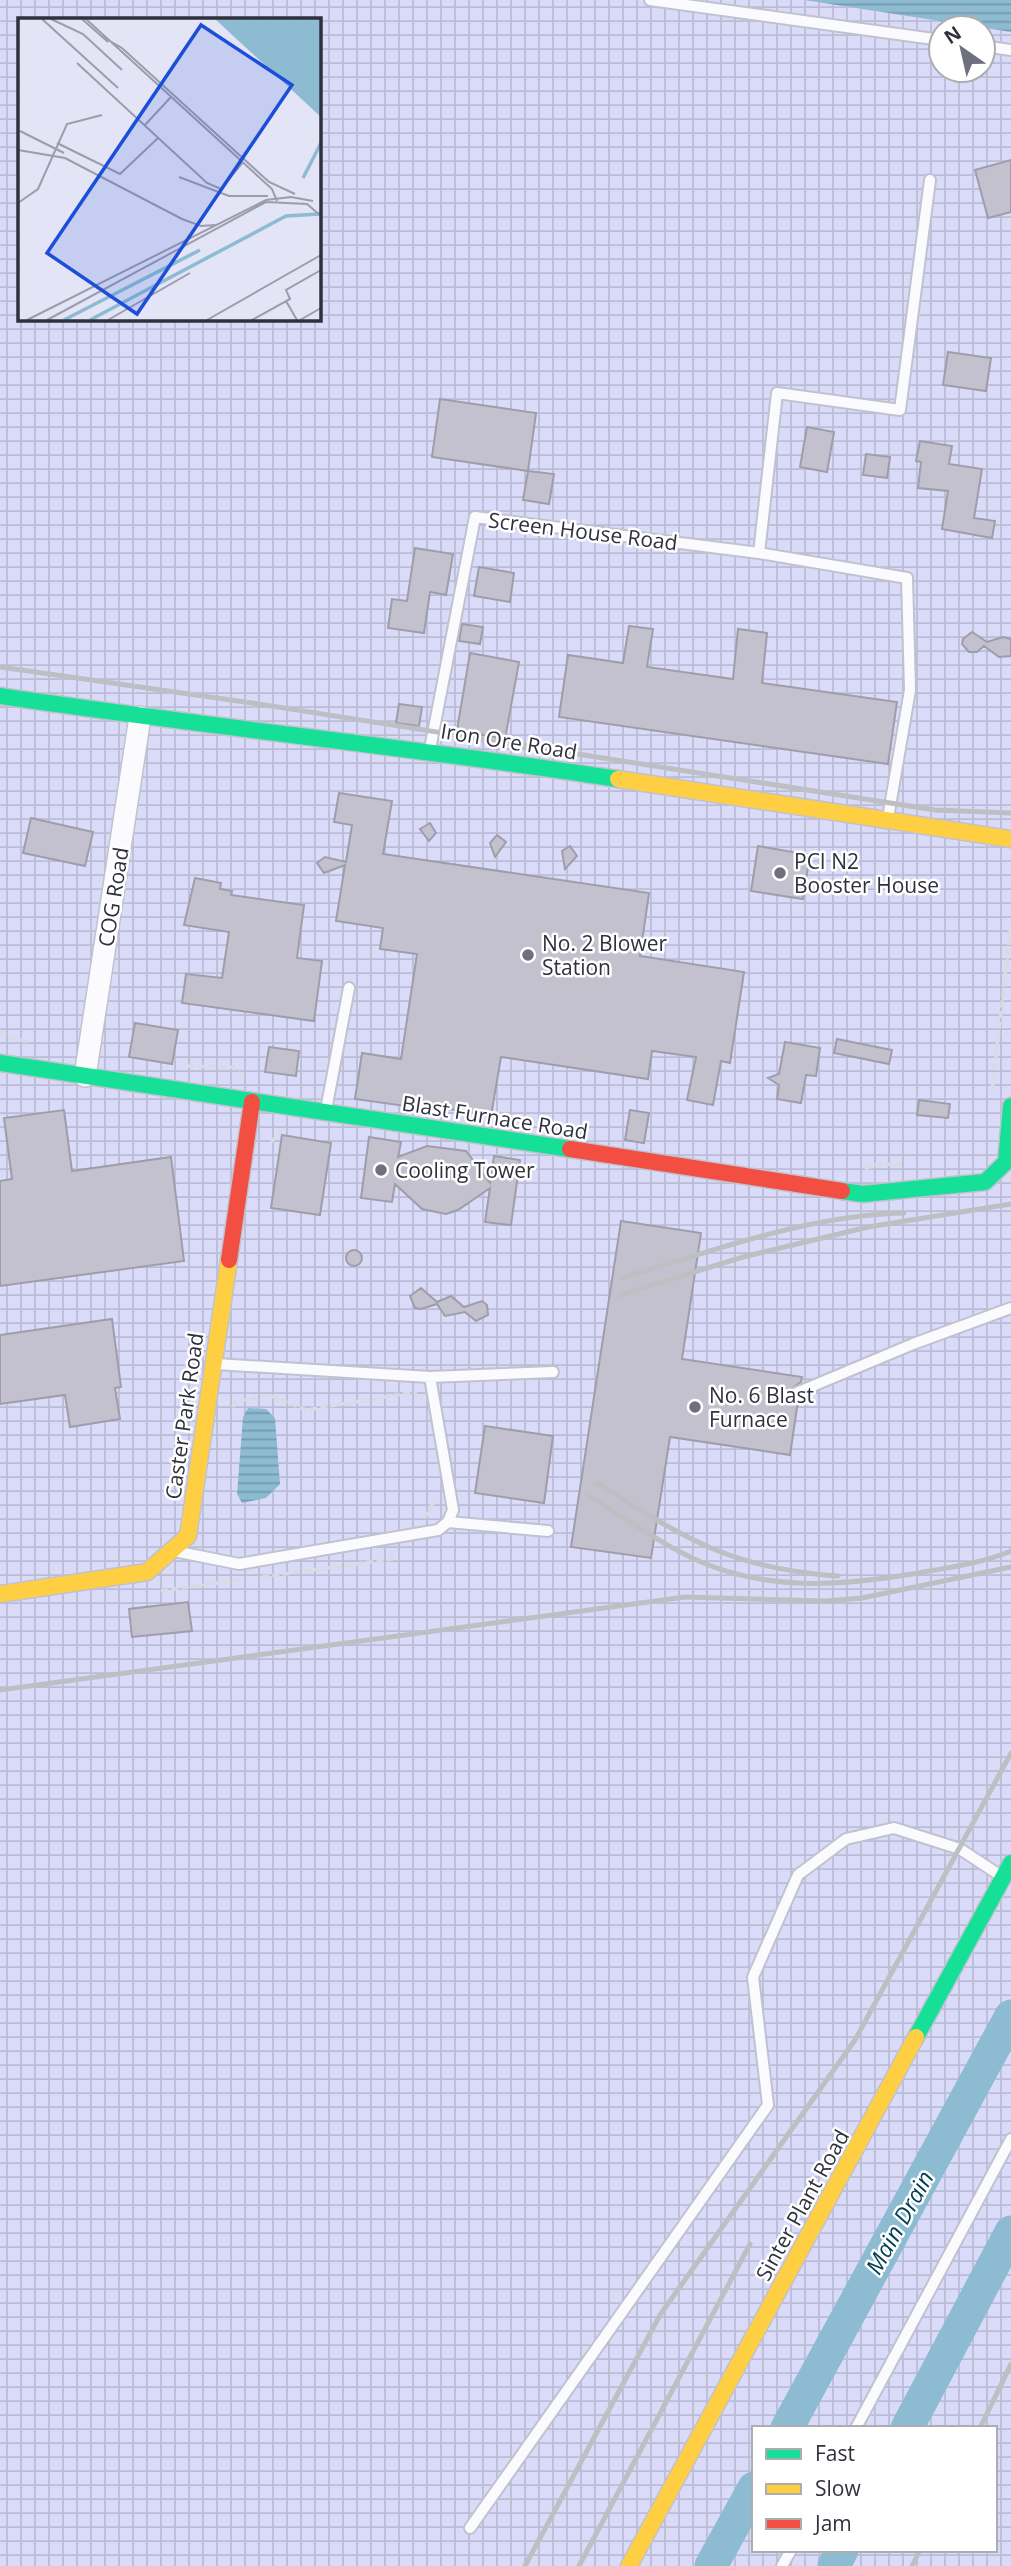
<svg xmlns="http://www.w3.org/2000/svg" width="1011" height="2566" viewBox="0 0 1011 2566" font-family="'Open Sans',sans-serif">
	<defs>
		<pattern id="industrial-grid" width="8" height="8" patternUnits="userSpaceOnUse" patternTransform="scale(1.75)"><rect width="8" height="8" fill="#d9dbf9"/><path d="M0 4h8M4 0v8" fill="none" stroke="#bbbcd6"/></pattern>
		<pattern id="water-rules" width="6" height="5" patternUnits="userSpaceOnUse" patternTransform="scale(1.75)"><rect width="6" height="5" fill="#8dbbd2"/><path d="M0 2.5h6" fill="none" stroke="#7499ac"/></pattern>
	</defs>
	<rect width="100%" height="100%" fill="#e3e4f6"/>
	<path fill="url(#industrial-grid)" fill-rule="evenodd" d="M0 0H804L1011 32V2566H0ZM19 19H318V318H19ZM941 28H983V70H941ZM754 2428H995V2550H754Z"/>
	<path fill="url(#water-rules)" d="M804 0H1011V32Z
		M248 1408 266 1409 275 1418 280 1484 266 1498 242 1503 237 1494 243 1417Z"/>
	<g fill="none" stroke-linecap="round" stroke-linejoin="round">
		<path stroke="#8dbbd2" stroke-width="33" d="M787 2428 1011 2016
			M907 2428 1011 2232
			M711 2566 754 2488
			M834 2566 842 2550"/>
	</g>
	<path fill="#c4c1cf" stroke="#a09dab" stroke-width="2" d="M1011 160V212L988 218 975 170Z
		M948 352 991 358 986 391 943 385Z
		M440 399 536 413 528 471 432 457Z
		M807 427 834 432 827 472 800 467Z
		M920 441 952 446 949 464 982 469 974 518 995 521 992 538 942 529 948 491 918 488 921 462 916 461Z
		M866 454 890 457 887 478 863 475Z
		M528 471 554 474 549 504 523 500Z
		M415 548 453 554 446 595 430 592 424 633 388 628 392 599 407 601Z
		M479 567 514 573 510 602 474 596Z
		M462 624 483 627 480 644 459 641Z
		M629 626 653 629 647 667 733 679 738 629 767 633 762 683 897 702 888 764 559 717 568 655 623 663Z
		M972 632 987 642 1003 637 1011 639V656L999 657 984 646 977 652H969L962 644 963 639Z
		M470 653 519 662 505 739 457 730Z
		M399 704 422 707 419 726 396 723Z
		M339 793 392 801 383 854 649 893 640 956 744 972 730 1063 721 1061 713 1105 687 1100 696 1057 652 1051 648 1079 501 1057 491 1116 406 1102 405 1106 355 1099 362 1053 401 1059 417 954 380 949 383 928 336 921 345 865 324 873 317 863 325 857 346 862 352 825 334 822Z
		M31 818 93 832 85 866 23 853Z
		M430 823 436 833 429 841 420 829Z
		M497 835 506 842 495 857 490 843Z
		M570 846 577 856 565 869 562 851Z
		M758 846 810 855 803 899 751 891Z
		M195 878 221 883 220 889 232 891 231 895 304 905 297 958 322 961 314 1021 182 1003 186 974 222 978 229 932 184 925Z
		M135 1023 178 1030 172 1064 129 1057Z
		M837 1039 892 1050 889 1064 834 1053Z
		M785 1042 820 1048 816 1076 806 1075 801 1103 777 1099 779 1085 768 1078 779 1074Z
		M269 1047 299 1051 296 1076 265 1072Z
		M919 1100 950 1104 948 1118 917 1115Z
		M64 1110 72 1171 171 1157 184 1261 0 1286V1181L12 1179 4 1118Z
		M630 1110 649 1113 644 1143 625 1140Z
		M282 1135 331 1143 320 1215 271 1208Z
		M369 1137 401 1142 398 1157 427 1146 466 1151 490 1183 494 1156 520 1160 511 1225 485 1222 490 1188 458 1210 446 1214 422 1209 395 1184 392 1202 361 1198Z
		M621 1221 701 1233 682 1359 802 1377 801 1382 788 1391 791 1399 798 1401 790 1455 670 1437 651 1558 571 1547Z
		M346 1258a8 8 0 1 1 16 0a8 8 0 1 1-16 0Z
		M421 1288 437 1302 451 1296 464 1307 482 1301 487 1305 488 1315 476 1321 465 1312 445 1316 437 1304 421 1309 415 1308 410 1296Z
		M112 1319 121 1387 115 1388 120 1419 70 1427 65 1395 0 1404V1335Z
		M485 1426 553 1436 544 1503 475 1493Z
		M188 1602 192 1631 132 1637 129 1609Z"/>
	<g fill="none" stroke-linecap="round" stroke-linejoin="round">
		<g stroke="#c1c2d0" stroke-width="14">
			<path id="lane" d="M650 0 941 40
				M983 46 1011 50
				M759 553 907 578 910 690 888 818
				M430 749 475 517 759 553 777 393 900 410 930 180
				M326 1110 349 988
				M430 1377 553 1372
				M796 1393 913 1344 1011 1308
				M448 1522 548 1531
				M179 1552 239 1564 438 1530 448 1522 453 1510 430 1377 216 1364
				M856 2428 1011 2139
				M470 2528 768 2105 753 1977 798 1875 846 1839 894 1828 960 1849 1001 1876
				M782 2566 791 2550"/>
		</g>
		<g stroke="#c1c2d0" stroke-width="24">
			<path id="street" d="M85 1076 140 717"/>
		</g>
		<g stroke="#c1c2d0" stroke-width="19">
			<path id="fast" d="M0 696C206 727 412 747 618 779
				M0 1063 570 1149
				M842 1191 863 1194 985 1182 1006 1162 1011 1106
				M916 2037 1011 1863"/>
		</g>
		<g stroke="#c1c2d0" stroke-width="19">
			<path id="slow" d="M618 779 1011 839
				M0 1594 147 1572 188 1536 229 1260
				M629 2566 916 2037"/>
		</g>
		<g stroke="#c1c2d0" stroke-width="19">
			<path id="jam" d="M570 1149 842 1191
				M229 1260 252 1102"/>
		</g>
		<path stroke="#dadadf" stroke-width="3.5" stroke-dasharray="7 3.5" stroke-linecap="butt" d="M0 1033 28 1042
			M188 1066 233 1067 243 1076
			M992 1091 1011 925
			M271 1142 283 1129
			M865 1169 874 1165 902 1164
			M233 1407 235 1402 269 1395 306 1410 415 1392 418 1400
			M424 1518 436 1498
			M262 1577 392 1559V1551
			M161 1591 240 1580"/>
		<use href="#lane" stroke="#fbfbfe" stroke-width="10"/>
		<use href="#street" stroke="#fbfbfe" stroke-width="21"/>
		<use href="#fast" stroke="#16e098" stroke-width="16"/>
		<use href="#slow" stroke="#ffcf43" stroke-width="16"/>
		<use href="#jam" stroke="#f24e42" stroke-width="16"/>
		<path stroke="#bebfc3" stroke-width="5" d="M0 667 252 703 935 810 1011 813
			M622 1278C713 1251 808 1215 904 1213
			M620 1295 743 1257 868 1227 1011 1204
			M597 1483C684 1538 731 1569 838 1576
			M589 1496C626 1518 662 1545 701 1562 770 1591 839 1586 912 1574 945 1568 980 1564 1011 1551
			M0 1690 685 1597 827 1601 862 1598 1011 1567
			M980 2428 1011 2364
			M525 2566 660 2315 855 2040 1011 1753
			M579 2566 750 2244
			M912 2566 920 2550"/>
	</g>
	<g fill="#6f707e" stroke="#fff" stroke-width="2.5">
		<circle cx="780" cy="873" r="7"/>
		<circle cx="528" cy="955" r="7"/>
		<circle cx="381" cy="1170" r="7"/>
		<circle cx="695" cy="1407" r="7"/>
	</g>
	<g text-anchor="middle" dominant-baseline="central" stroke-width="5" stroke-linejoin="round" paint-order="stroke">
		<g font-size="21" fill="#30313d" stroke="#fff">
			<text transform="translate(583 531) rotate(7)">Screen House Road</text>
			<text transform="translate(509 741) rotate(9)">Iron Ore Road</text>
			<text transform="translate(113 897) rotate(-81)">COG Road</text>
			<text transform="translate(495 1117) rotate(9)">Blast Furnace Road</text>
			<text transform="translate(184 1416) rotate(-82)">Caster Park Road</text>
			<text transform="translate(802 2205) rotate(-61)">Sinter Plant Road</text>
		</g>
		<g font-size="21" fill="#30313d" stroke="#fff" text-anchor="start">
			<text x="794" y="861">PCI N2<tspan x="794" dy="24">Booster House</tspan></text>
			<text x="542" y="943">No. 2 Blower<tspan x="542" dy="24">Station</tspan></text>
			<text x="395" y="1170">Cooling Tower</text>
			<text x="709" y="1395">No. 6 Blast<tspan x="709" dy="24">Furnace</tspan></text>
		</g>
		<g font-size="23" font-style="italic" fill="#023f51" stroke="#fff">
			<text transform="translate(899 2222) rotate(-61)">Main Drain</text>
		</g>
	</g>
	<g transform="translate(18 18)">
		<rect width="303" height="303" fill="#e3e4f6"/>
		<path d="M197 1H303V99Z" fill="#8dbbd2"/>
		<path fill="none" stroke="#8dbbd2" stroke-width="3.5" d="M285 160 303 125M46 302 182 232M72 302 268 198 302 196"/>
		<path fill="none" stroke="#9b9cac" stroke-width="2" d="M24 1 100 70M33 1 65 16 104 52M64 1 90 24M68 1 254 171 259 183M83 18 104 30 251 164 277 176M59 45 189 165 203 171 225 144M126 108 153 79M2 113 46 135M39 125 102 156 140 120M0 132 47 140 164 201 183 208 198 207M161 159 211 178H250M0 185 20 171 49 106 84 97M268 283 279 302M9 302 248 182 273 179 295 183M29 302 248 184 289 186 303 198M90 302 172 255M189 302 303 237M234 302 272 281 268 272 303 252M282 302 303 290"/>
		<path fill="#1d4ed8" fill-opacity="0.15" stroke="#1d4ed8" stroke-width="3.5" d="M183 7 274 67 119 296 29 235Z"/>
		<rect width="303" height="303" fill="none" stroke="#30313d" stroke-width="3.5"/>
	</g>
	<rect x="752" y="2426" width="245" height="126" fill="#ffffff" stroke="#acadb1" stroke-width="2"/>
	<rect x="766" y="2449" width="35" height="10" fill="#16e098" stroke="#acadb1" stroke-width="2"/>
	<text x="815" y="2461" font-size="21" fill="#30313d">Fast</text>
	<rect x="766" y="2484" width="35" height="10" fill="#ffcf43" stroke="#acadb1" stroke-width="2"/>
	<text x="815" y="2496" font-size="21" fill="#30313d">Slow</text>
	<rect x="766" y="2519" width="35" height="10" fill="#f24e42" stroke="#acadb1" stroke-width="2"/>
	<text x="815" y="2531" font-size="21" fill="#30313d">Jam</text>
	<g transform="translate(962 49) rotate(326)"><circle r="33" fill="#ffffff" stroke="#acadb1" stroke-width="2"/>
	<path d="M0-5L12 26L0 18L-12 26Z" fill="#6f707e"/>
	<text y="-10" font-size="19" font-weight="bold" text-anchor="middle" fill="#30313d">N</text>
	</g>
</svg>
